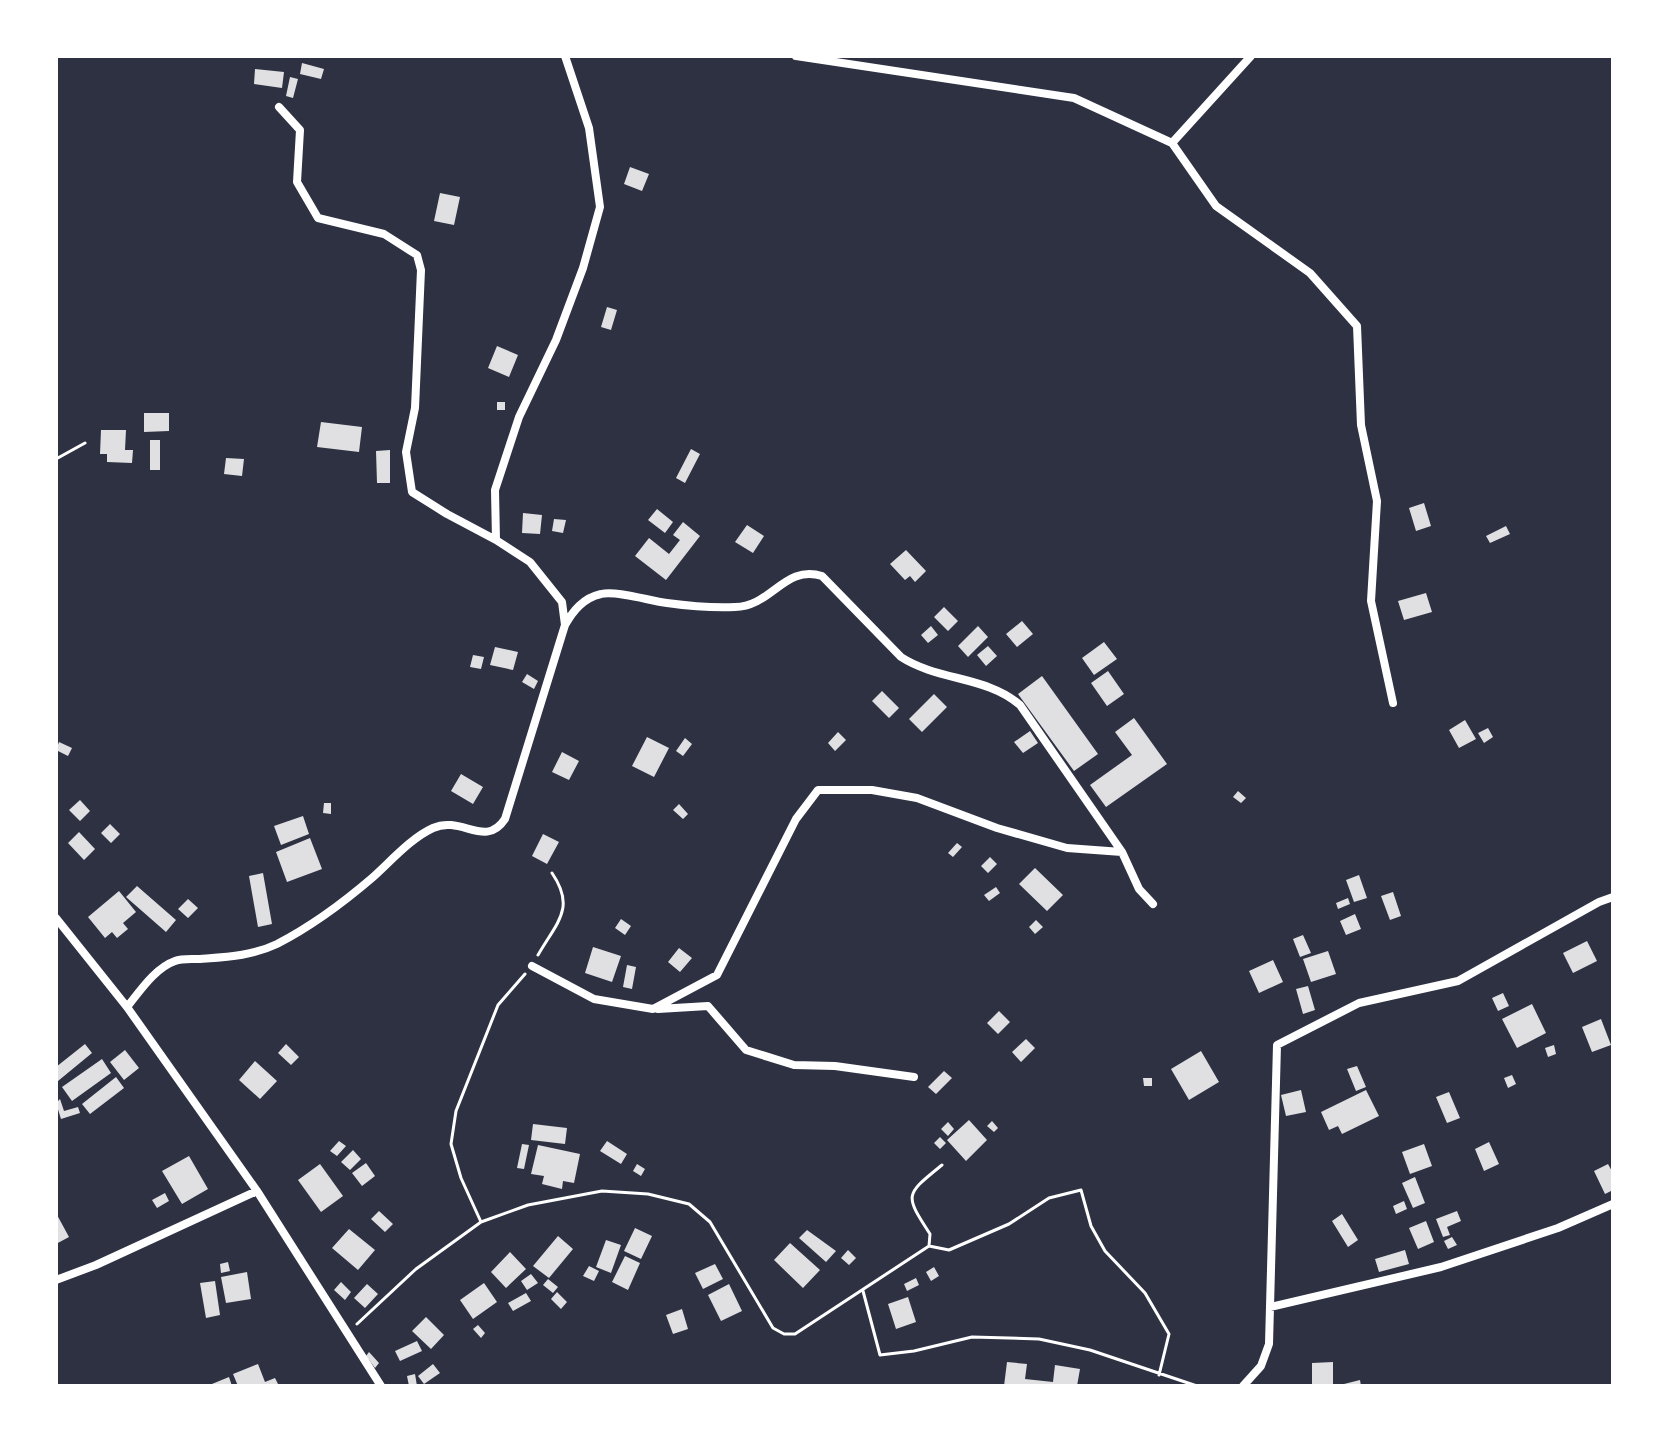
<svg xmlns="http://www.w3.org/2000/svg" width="1669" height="1442" viewBox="0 0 1669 1442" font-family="Cabin,sans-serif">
	<rect width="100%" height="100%" fill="#2d3142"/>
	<path fill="#e0e0e3" d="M302 63 324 69 321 79 300 74Z
		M255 69 284 72 282 88 254 84Z
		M290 77 298 79 293 98 286 96Z
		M630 167 649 174 642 191 624 184Z
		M440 193 460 197 454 225 434 221Z
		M607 307 617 310 611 330 601 327Z
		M497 346 518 355 509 377 488 368Z
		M497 402H505V410H497Z
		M144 413H169V431L144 432Z
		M321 422 362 427 359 452 317 447Z
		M101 430H126L125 450H133L132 463 107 462V454H100Z
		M150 440H160V470H150Z
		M691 449 700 454 685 483 676 478Z
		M390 450V483H377L376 451Z
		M226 458 244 459 242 476 224 474Z
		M1424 503 1431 526 1416 531 1409 508Z
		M657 509 673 522 665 533 648 520Z
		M523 513 542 515 540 534 522 533Z
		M554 519 566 520 563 533 552 531Z
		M683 522 700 536 666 580 635 556 649 538 669 554 680 540 673 535Z
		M747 525 764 536 753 553 735 542Z
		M1506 526 1510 534 1490 543 1486 536Z
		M906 550 926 571 915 582 910 576 905 580 890 564Z
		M1426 593 1432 612 1404 620 1398 601Z
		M944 607 958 621 948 631 934 617Z
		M1022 621 1033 634 1017 647 1006 634Z
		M931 626 938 635 928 643 921 635Z
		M978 626 988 637 968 657 958 646Z
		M1104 642 1117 659 1094 675 1082 658Z
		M988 646 997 656 986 666 977 655Z
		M495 647 518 652 513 670 490 665Z
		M473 655 484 657 481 669 470 667Z
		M1108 671 1124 694 1107 706 1091 683Z
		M527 674 538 681 534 689 522 682Z
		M1042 676 1098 754 1074 771 1018 694Z
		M882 691 899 708 889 718 872 701Z
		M934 694 947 707 922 732 909 719Z
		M1134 718 1167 764 1106 807 1090 785 1132 755 1115 732Z
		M1465 720 1476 739 1459 748 1449 730Z
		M1488 728 1493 737 1484 743 1478 733Z
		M1030 731 1038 743 1023 753 1014 742Z
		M838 732 846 740 835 751 828 743Z
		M647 737 669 748 654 777 632 766Z
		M685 738 692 744 683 756 676 751Z
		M59 742 72 748 68 756 56 750Z
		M562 752 579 761 569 780 552 772Z
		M461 774 483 787 473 804 451 791Z
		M1238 791 1246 798 1241 803 1233 797Z
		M80 800 90 811 80 821 69 810Z
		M324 803H331V814L323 813Z
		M679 804 688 814 683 819 673 810Z
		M303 816 309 834 281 845 274 826Z
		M110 824 120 834 111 843 101 833Z
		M79 832 95 849 84 860 68 843Z
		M543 834 559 842 547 864 532 856Z
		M310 838 322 869 287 882 276 852Z
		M957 843 962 847 953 857 948 853Z
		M990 857 997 864 988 873 981 866Z
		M1035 868 1063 895 1047 911 1019 884Z
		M263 873 272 924 258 927 249 876Z
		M1359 875 1367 898 1354 902 1346 880Z
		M137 886 176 920 166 932 126 897Z
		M996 887 1000 893 989 901 984 895Z
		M119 891 136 912 123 923 128 929 117 938 112 932 105 938 88 917Z
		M1393 892 1401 916 1390 920 1381 896Z
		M1348 898 1350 904 1338 909 1336 903Z
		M188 899 198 908 188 918 178 909Z
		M1355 914 1361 929 1346 935 1340 921Z
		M621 919 631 926 625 935 615 928Z
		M1036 920 1043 927 1035 934 1029 927Z
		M1303 935 1311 953 1300 957 1293 939Z
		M1587 941 1597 961 1573 973 1563 953Z
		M593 947 621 956 612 982 585 973Z
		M679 948 692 958 680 972 668 962Z
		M1328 951 1336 974 1311 982 1303 959Z
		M1273 960 1283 982 1259 993 1249 971Z
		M627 965 636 967 632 989 623 987Z
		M1308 986 1315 1010 1303 1014 1296 989Z
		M1503 993 1509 1006 1498 1011 1492 998Z
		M1532 1004 1546 1033 1517 1048 1502 1019Z
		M999 1011 1010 1022 998 1034 987 1023Z
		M1601 1019 1611 1045 1592 1052 1582 1027Z
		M1026 1039 1035 1048 1021 1062 1012 1052Z
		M85 1044 92 1053 58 1081 56 1067Z
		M286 1044 299 1057 291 1065 278 1053Z
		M1554 1045 1556 1054 1548 1057 1545 1048Z
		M125 1050 139 1068 124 1080 110 1062Z
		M1201 1051 1219 1082 1189 1100 1171 1069Z
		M102 1059 111 1073 72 1101 62 1087Z
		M255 1061 277 1081 260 1099 239 1080Z
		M1357 1066 1366 1087 1356 1091 1347 1069Z
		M944 1071 952 1078 936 1094 928 1087Z
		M1512 1075 1516 1084 1508 1088 1504 1078Z
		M116 1077 124 1088 90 1114 82 1104Z
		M1143 1078H1152V1086H1144Z
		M1301 1090 1306 1112 1286 1116 1281 1095Z
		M1366 1090 1379 1116 1342 1134 1338 1126 1329 1130 1321 1112Z
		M1449 1092 1460 1118 1447 1123 1436 1097Z
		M60 1099 64 1111 78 1107 80 1113 61 1119 56 1103Z
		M969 1120 987 1140 966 1161 947 1140Z
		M992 1121 998 1128 994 1132 987 1126Z
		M948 1122 954 1129 948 1136 941 1129Z
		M533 1124 567 1128 565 1144 531 1140Z
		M940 1137 946 1143 940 1149 934 1143Z
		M339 1141 346 1146 337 1156 330 1151Z
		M607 1141 627 1154 621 1164 600 1151Z
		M1489 1142 1499 1164 1484 1171 1475 1149Z
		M522 1144 529 1145 524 1169 517 1168Z
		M1424 1144 1432 1166 1410 1174 1402 1152Z
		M538 1145 580 1154 574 1183 563 1181 562 1189 542 1184 544 1176 531 1174Z
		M353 1150 361 1159 350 1170 341 1162Z
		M189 1156 208 1189 182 1204 162 1171Z
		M366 1163 375 1176 362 1186 352 1173Z
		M320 1164 343 1196 321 1212 298 1180Z
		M637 1164 645 1169 641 1176 633 1171Z
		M1608 1164 1613 1173V1190L1605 1194 1594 1171Z
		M1415 1177 1425 1203 1413 1208 1402 1183Z
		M165 1193 169 1201 157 1208 152 1200Z
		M1404 1201 1407 1209 1396 1214 1393 1206Z
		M379 1211 393 1224 385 1232 371 1219Z
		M1457 1211 1461 1221 1447 1227 1450 1235 1443 1237 1436 1219Z
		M56 1213 69 1237 56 1244Z
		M1342 1214 1358 1240 1348 1247 1332 1221Z
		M1426 1221 1434 1242 1418 1249 1409 1228Z
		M635 1228 652 1236 641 1259 624 1251Z
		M349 1229 375 1250 358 1270 332 1248Z
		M807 1230 836 1251 826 1262 799 1238Z
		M558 1236 573 1249 549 1278 533 1266Z
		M1452 1237 1457 1245 1448 1249 1444 1241Z
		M606 1240 621 1245 611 1273 596 1267Z
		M790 1243 820 1270 803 1288 774 1260Z
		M848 1250 856 1258 849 1265 841 1258Z
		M1405 1250 1409 1264 1379 1272 1375 1259Z
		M510 1252 526 1269 506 1288 491 1272Z
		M625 1256 640 1263 628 1290 612 1282Z
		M228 1262 230 1271 221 1273 220 1264Z
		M715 1264 723 1279 703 1289 695 1273Z
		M589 1266 599 1271 594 1281 583 1276Z
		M934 1267 939 1276 931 1281 926 1272Z
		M247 1272 251 1299 226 1303 221 1277Z
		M531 1274 538 1283 527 1290 521 1281Z
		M916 1278 919 1285 907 1291 904 1284Z
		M548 1279 558 1287 553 1293 543 1285Z
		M215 1281 220 1315 206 1318 200 1283Z
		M341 1282 351 1292 345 1300 334 1290Z
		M484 1283 497 1302 473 1319 460 1300Z
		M367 1284 378 1294 365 1308 354 1298Z
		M729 1284 742 1311 721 1321 708 1295Z
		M557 1292 567 1302 561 1309 551 1299Z
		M526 1293 531 1301 513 1311 508 1303Z
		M908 1297 916 1322 896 1329 888 1304Z
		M682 1309 688 1329 673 1334 666 1315Z
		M426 1317 444 1335 431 1349 412 1331Z
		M478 1325 485 1333 481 1338 473 1329Z
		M417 1341 422 1351 400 1361 395 1351Z
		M369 1352 379 1363 375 1368 366 1356Z
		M1007 1362 1027 1364 1025 1379 1053 1382 1055 1365 1080 1369 1077 1386H1004Z
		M1333 1362V1386H1312V1363Z
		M258 1364 265 1382 275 1378 279 1386H238L233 1374Z
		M433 1364 440 1373 424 1384 418 1376Z
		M415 1374 417 1386H409L407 1376Z
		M229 1377 232 1386H207Z
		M1360 1380 1361 1386H1340V1385Z"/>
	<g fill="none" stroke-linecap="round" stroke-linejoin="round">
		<path stroke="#fff" stroke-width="3" d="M56 459 85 443
			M538 955C557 922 576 908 552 873
			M481 1222 461 1178 451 1144 456 1111 498 1005 525 974
			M929 1246 949 1250 1009 1224 1049 1198 1081 1190 1091 1226 1105 1251 1145 1293 1169 1334 1159 1375
			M863 1291 880 1355 914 1351 972 1337 1039 1339 1090 1350 1197 1386
			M357 1324 416 1269 481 1222 528 1205 602 1191 648 1194 689 1204 710 1222 773 1328 784 1334H795L929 1246 930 1234C904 1194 905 1195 942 1165"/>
		<path stroke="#fff" stroke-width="8" d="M796 56 1074 98 1172 143
			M1251 56 1172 143 1216 206 1310 273 1357 326 1361 425 1377 501 1371 601 1393 703
			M279 107 300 130 297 182 318 218 384 234 417 255 421 270 415 408 406 452 412 492 447 514 496 540
			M565 625 562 602 530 562 496 540 495 490 519 417 556 340 583 268 600 207 589 128 565 56
			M56 918 127 1007 257 1191 381 1386
			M532 966 594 999 653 1009 717 975 796 819 818 790H872L917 798 997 828 1067 848 1122 852 1139 889 1153 904
			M127 1007C140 991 155 968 175 961 182 958 192 959 200 959 226 957 252 956 277 944 310 927 344 902 372 878 391 861 411 838 433 828 462 815 485 849 505 819L565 625C573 611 583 598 601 594 616 590 650 601 667 603 689 606 713 608 735 607 771 607 785 564 822 576L901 657C938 681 987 676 1020 705L1122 852
			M658 1009 708 1006 746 1050 794 1065 835 1066 914 1077
			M56 1280 96 1265 257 1191
			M1270 1307 1441 1267 1558 1228 1613 1204
			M1243 1386 1261 1366 1269 1344 1277 1045 1359 1003 1458 981 1599 902 1613 897"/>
	</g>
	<rect width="1669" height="1442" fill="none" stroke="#ffffff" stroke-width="116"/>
</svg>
